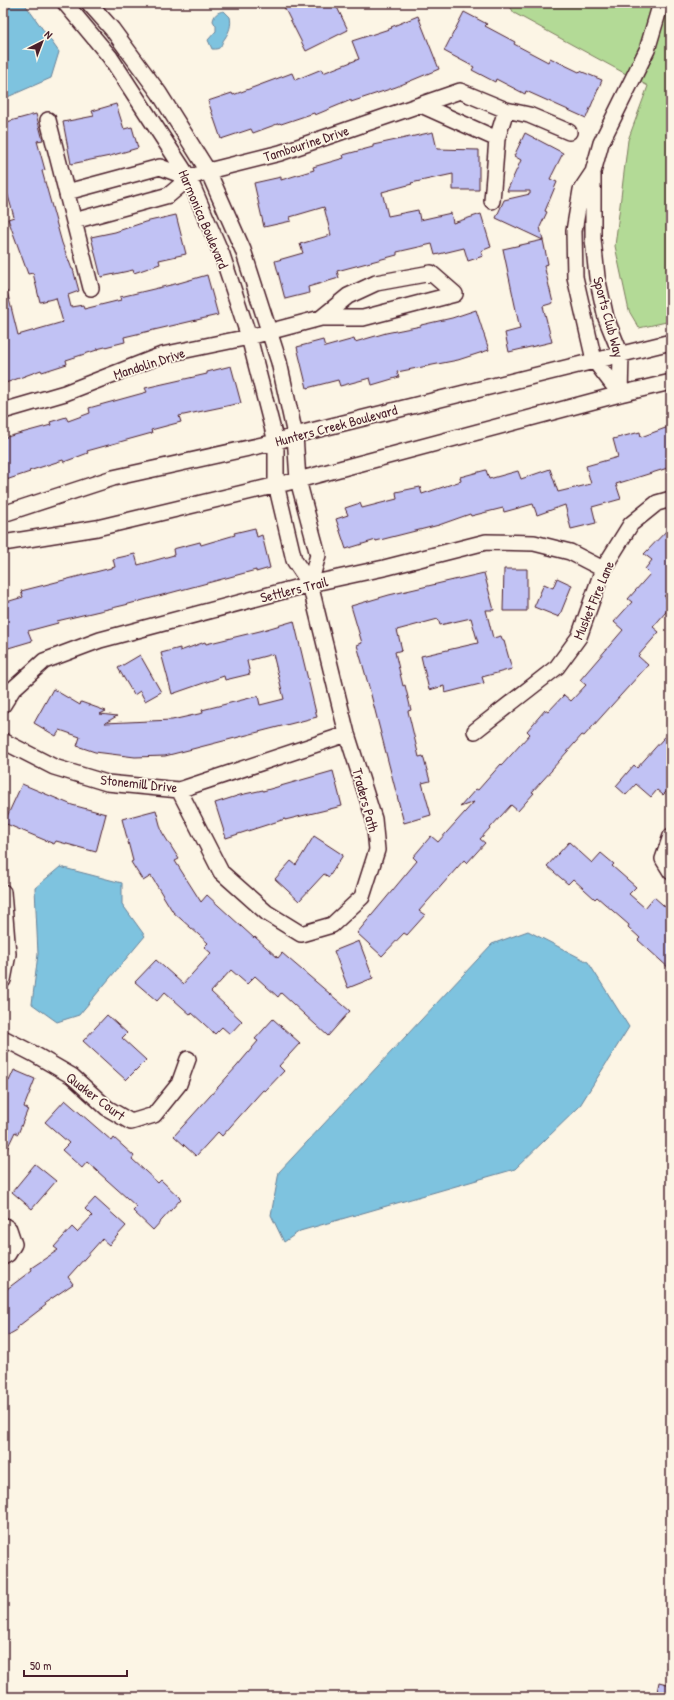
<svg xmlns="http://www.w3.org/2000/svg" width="674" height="1700" viewBox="0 0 674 1700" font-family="'Patrick Hand',sans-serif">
	<rect width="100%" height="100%" fill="#fcf5e5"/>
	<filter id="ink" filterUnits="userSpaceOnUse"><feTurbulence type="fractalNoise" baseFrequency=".025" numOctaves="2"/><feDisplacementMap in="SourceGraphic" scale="8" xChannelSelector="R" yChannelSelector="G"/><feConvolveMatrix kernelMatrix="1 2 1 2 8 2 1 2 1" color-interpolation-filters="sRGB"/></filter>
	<g filter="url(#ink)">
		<path fill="#b3da96" stroke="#7e7c60" d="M508 3H671V321L639 328 629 311 615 246 628 140 648 86 514 13Z"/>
		<path fill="#7ec3df" stroke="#698197" d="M3 3H24L59 52 51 78 3 99Z
			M224 11 230 17C232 25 229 32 225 38 220 44 223 50 212 49L208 40 216 31V26L213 21C214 15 217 12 224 11Z
			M60 867 122 883V904L145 936 79 1015 57 1022 32 1004 38 954 35 888Z
			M528 931 588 962 629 1027 579 1107 515 1169 300 1231 284 1242 271 1215 279 1172 492 944Z
			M671 1416V1448L665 1436Z"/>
		<path fill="#c1c2f4" stroke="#4a1f2b" d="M282 3H335L348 30 306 51Z
			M464 12 487 24 485 26 515 42 514 44 548 62 550 58 579 72 580 71 602 80 586 118 526 91 525 94 496 79 495 82 472 70 474 67 444 51Z
			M418 16 439 69 396 87 351 102V100L315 115 314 113 281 124 280 123 253 133 251 129 221 139 208 101 232 93 233 95 292 73 295 80 322 69 323 73 359 59 352 41 392 28 391 27Z
			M116 104 124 129 132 127 138 148 110 156 71 164 63 122 94 116 92 111Z
			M36 114 43 140 37 141 45 170 42 171 62 243 72 269H73L79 291 68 295 71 307 83 305 84 309 121 300 120 297 179 283 207 275 218 315 124 337 125 342 97 349V350L66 360 67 364 42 372 41 370 3 384V291H7L18 335 63 322 56 298 40 302 33 273 28 274 8 219 14 217 3 178V123Z
			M433 132 437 149 479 150V190H453V174L411 183 412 184 382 192 388 216 418 210 420 220 451 213 453 223 481 214 491 247 481 251 483 256 468 261 464 248 435 255 432 244 397 252V255L337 271 339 278 308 287 309 293 285 299 275 261 303 253 300 244 331 235 324 207 290 217 291 221 264 227 254 183 281 177V180L314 170 313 167 344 158 343 155 373 147V145Z
			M525 133 563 153 550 179 557 182 545 211 547 212 540 227 543 240 496 218 504 200 530 194V191H507L521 160 514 156Z
			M176 215 186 254 159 260 160 264 134 273 133 270 101 277 91 237 115 232 145 222Z
			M543 240 548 264 544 265 553 303 543 306 552 342 509 352 505 333 520 329 503 249Z
			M476 310 489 350 458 360 397 372 399 377 372 385 370 378 340 386 338 380 307 388 297 347 323 340 325 347 354 339 355 342 386 333 421 326V325L452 318Z
			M231 366 241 403 179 416 181 422 151 430 152 433 87 451 88 453 64 462 63 460 29 471 30 472 6 480 3 472V438L51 425 50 422 66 417 68 421 90 413 89 408 147 392 145 388 207 374V372Z
			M671 426V467L616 484 621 499 592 507 596 523 571 529 565 505 537 515 533 504 504 512 503 508 471 516 470 514 439 525 376 541V540L346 549 336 519 348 515 345 508 360 503 362 508 397 499 396 492 420 487 422 494 461 481 460 477 486 470 489 479 518 471 521 479 550 469 558 492 591 484 586 466 618 457 613 439 640 432 641 437Z
			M671 526V588L664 596 671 602V606L653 627 659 632 638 656 648 665 584 736 582 735 552 769V770L532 792 534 793 518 811 511 805 480 839 485 843 467 863 464 860 419 911 425 915 407 935 404 933 382 956 357 933 417 861 413 857 431 836 438 842 474 802 460 807 476 789 478 790 501 764 502 765 530 734 527 731 545 710 548 712 564 695 571 701 586 685 580 680 623 630 614 622 632 602 628 599 650 574 645 569 652 560 644 554Z
			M255 528 257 537 262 535 270 568 256 572V570L125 605 57 621 58 623 28 631 32 641 5 649 3 641V603L23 597 21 591 115 567 113 559 135 554 138 565 174 555 173 549 200 542 201 545 235 535 234 533Z
			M504 569H527V611H503Z
			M484 573 494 610H486L493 638 501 636 503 641H504L512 669 482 677 484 683 445 693 444 686 429 690 421 656 478 643 471 618 440 625 438 619 397 630 402 650 395 652 403 686 405 685 411 710 408 711 419 757 423 756 430 781 422 783 431 815 404 823 369 687 357 645 362 643 351 606 389 595Z
			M557 578 572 585 559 617 534 607 544 584 553 588Z
			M294 621 317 717 165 756 135 757 95 752 77 746 80 737 60 730 56 736 34 723 53 689 80 705 81 702 106 711 100 714 117 716 105 723 172 720 203 713 202 710 258 696 260 705 284 699 273 654 247 661 250 674 225 680 224 676 172 694 161 653 180 648V651L205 642 206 644 260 631Z
			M140 655 161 692 145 701 140 691 134 695 118 668Z
			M671 730V787L663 795 657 790 651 797 636 784 626 795 616 786 634 765 637 768Z
			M333 771 342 806 285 820V819L226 838 215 803 240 795 263 790V791Z
			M22 784 72 805 106 814 96 852 56 841 54 844 4 823Z
			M156 810 162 832 179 859 175 861 201 902 207 895 254 938 255 937 278 958 282 953 350 1011 328 1036 281 993 278 997 255 976 247 984 231 970 211 992 242 1021 230 1034 222 1027 215 1034 192 1013 191 1015 165 992 157 1001 135 982 156 960 183 984 211 953 204 947 208 943 173 912 151 876 143 881 131 862 133 861 122 819Z
			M314 836 343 855 329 877 324 874 299 901 275 879 291 861 296 865Z
			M569 842 592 863 601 853 614 864 612 866 636 887 629 894 645 908 654 897 671 912V970L638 940 640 938 628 927 629 925 597 897 595 899 573 879 568 884 547 866Z
			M359 941 373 978 348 988 334 951Z
			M107 1015 127 1033 122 1038 146 1060 126 1080 83 1041Z
			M273 1019 300 1043 279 1066 284 1071 265 1091 263 1090 222 1136 218 1132 196 1156 174 1136 237 1066 258 1041 255 1039Z
			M14 1070 35 1079 24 1107 28 1109 18 1134 15 1132 3 1157V1079L9 1081Z
			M65 1100 112 1141 114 1138 134 1156 132 1159 158 1183 161 1180 181 1199 153 1230 133 1211 137 1207 87 1162 82 1168 62 1150 69 1143 45 1122Z
			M35 1164 56 1181 32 1209 12 1192Z
			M95 1198 126 1226 109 1245 102 1239 68 1277 73 1284 45 1303 46 1305 16 1328 17 1330 3 1338V1292L32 1270 31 1268 58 1250 54 1247 72 1227 77 1232 92 1216 85 1209Z
			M659 1682 671 1685V1697H656Z"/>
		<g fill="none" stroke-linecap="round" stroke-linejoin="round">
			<g stroke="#4a1f2b" stroke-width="18">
				<path id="minor" d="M65 3 110 57 189 178 222 255 249 337 276 442V484L294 560 310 584 347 734 374 819 377 850 362 897 332 925 301 934 267 913 221 872 179 790
					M89 3 112 29 159 93 208 171 243 250 279 362 295 435 298 480 318 555 310 584
					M421 105 497 139
					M48 120 91 288
					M593 172 581 190 574 231 575 277 594 360 620 394
					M67 192 160 167 189 178
					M492 201 497 139 506 110
					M74 221 169 195 189 178 208 171 280 153 460 91 506 110 529 115 569 132
					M620 394 621 355 606 318 597 277 593 239V172L601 143 647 50 661 3
					M3 411 65 393 162 355 249 337 321 318H363L455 294 431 273 376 283 348 296 321 318
					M3 514 113 478 276 442 295 435 671 342
					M3 543 97 528 298 480 620 394 671 382
					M3 705 13 689 44 661 100 640 310 584 384 568 486 542 534 543 570 552 603 569
					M475 731 557 667 579 637 603 569 631 524 657 503 671 499
					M3 741 54 767 107 783 179 790 347 734
					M671 836 663 859 671 872
					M3 892 8 954 3 980
					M3 1038 34 1054 72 1076 107 1108 131 1122 154 1115 179 1084 188 1059
					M3 1225 9 1229 14 1244 8 1254 3 1257"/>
			</g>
			<use href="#minor" stroke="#fcf5e5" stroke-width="15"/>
		</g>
	</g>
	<g text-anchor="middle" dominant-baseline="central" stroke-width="3.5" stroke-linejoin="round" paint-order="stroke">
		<g font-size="14" fill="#4a1f2b" stroke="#fcf5e5">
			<text transform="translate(306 143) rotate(-18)">Tambourine Drive</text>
			<text transform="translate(204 219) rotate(67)">Harmonica Boulevard</text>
			<text transform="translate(609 317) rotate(75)">Sports Club Way</text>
			<text transform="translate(149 363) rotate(-18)">Mandolin Drive</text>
			<text transform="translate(336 425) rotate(-15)">Hunters Creek Boulevard</text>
			<text transform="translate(294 589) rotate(-14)">Settlers Trail</text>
			<text transform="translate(593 600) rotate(-67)">Musket Fire Lane</text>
			<text transform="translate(139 783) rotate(6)">Stonemill Drive</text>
			<text transform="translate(366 800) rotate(75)">Traders Path</text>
			<text transform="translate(96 1096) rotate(37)">Quaker Court</text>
		</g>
	</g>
	<rect width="674" height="1700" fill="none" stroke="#fcf5e5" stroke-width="16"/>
	<rect x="8" y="8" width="658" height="1684" fill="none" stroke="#4a1f2b" stroke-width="1.5" filter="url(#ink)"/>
	<g transform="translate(42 42) rotate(42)" stroke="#fcf5e5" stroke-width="3" paint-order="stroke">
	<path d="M0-3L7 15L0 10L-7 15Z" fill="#4a1f2b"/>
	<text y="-6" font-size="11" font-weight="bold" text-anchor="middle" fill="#4a1f2b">N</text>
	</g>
	<path d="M24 1670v6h103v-6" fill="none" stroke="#4a1f2b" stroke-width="2"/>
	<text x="30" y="1670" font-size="12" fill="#4a1f2b" stroke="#fcf5e5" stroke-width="3" paint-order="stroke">50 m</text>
</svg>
